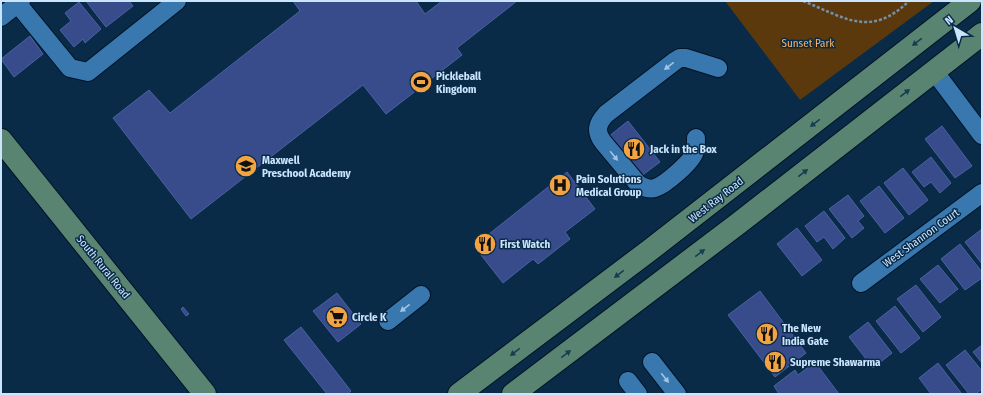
<svg xmlns="http://www.w3.org/2000/svg" width="983" height="395" viewBox="0 0 983 395" font-family="'Fira Sans Condensed',sans-serif">
	<rect width="100%" height="100%" fill="#092b48"/>
	<path fill="#5b390c" d="M725 1H934L800 100Z"/>
	<path fill="#384c8c" stroke="#4b61a3" d="M86 1H129L133 6 106 27Z
		M293 1H416L425 14 442 1H517L457 48 462 55 386 114 363 85 191 219 113 118 149 90 170 113 300 11Z
		M79 2 101 29 85 43 83 39 74 47 60 30 71 21 65 13Z
		M30 36 43 54 14 77 1 59Z
		M628 121 660 162 640 177 608 137Z
		M942 126 972 166 955 178 925 139Z
		M931 157 951 183 940 193 931 182 924 187 912 172Z
		M903 168 928 200 909 215 884 183Z
		M567 172 595 209 565 232 570 239 538 264 533 259 503 283 474 246Z
		M879 186 904 218 885 233 860 201Z
		M848 195 864 216 858 221 864 228 852 238 829 209Z
		M824 211 845 238 833 249 824 237 817 242 805 226Z
		M797 228 822 260 802 276 777 244Z
		M982 229V264L965 242Z
		M960 244 982 272V278L965 290 941 259Z
		M938 265 958 289 940 303 920 279Z
		M916 285 941 317 923 332 897 299Z
		M760 291 806 353 775 377 728 315Z
		M337 293 361 324 338 342 313 311Z
		M895 306 920 338 901 353 876 321Z
		M183 307 189 314 186 316 181 309Z
		M868 322 892 353 873 368 849 337Z
		M301 327 351 391 348 394H327L284 340Z
		M982 345V363L973 352Z
		M965 350 982 371V389L976 394H969L946 365Z
		M815 362 839 394H779L774 386 795 370 798 375Z
		M938 363 962 394H931L919 378Z"/>
	<g fill="none" stroke-linecap="round" stroke-linejoin="round">
		<g stroke="#021324" stroke-width="20">
			<path id="minor" d="M17 3 70 68 88 72 177 1
				M1 17 21 1
				M934 71 982 135
				M696 138C696 142 696 147 695 151 693 161 665 185 655 188 649 190 643 187 638 184L603 142C595 131 597 124 606 114L675 61 680 58H686L718 68
				M861 283 982 193
				M388 321 421 295
				M652 362 677 394
				M628 381 638 394"/>
		</g>
		<g stroke="#021324" stroke-width="24">
			<path id="major" d="M1 140 205 394
				M459 394 650 250 970 1
				M513 394 739 223 982 34"/>
		</g>
		<path stroke="#7491ac" stroke-width="2.5" stroke-dasharray="3 2" stroke-linecap="butt" d="M803 1C844 17 870 39 909 1"/>
		<use href="#minor" stroke="#3977af" stroke-width="18"/>
		<use href="#major" stroke="#598471" stroke-width="22"/>
	</g>
	<defs><path id="oneway-solid" d="M-6-.8H1V-3.2L6.5 0L1 3.2V.8H-6Z"/></defs>
	<g fill="#193d50">
		<use href="#oneway-solid" transform="translate(917 42) rotate(142)"/>
		<use href="#oneway-solid" transform="translate(905 93) rotate(-38)"/>
		<use href="#oneway-solid" transform="translate(815 123) rotate(142)"/>
		<use href="#oneway-solid" transform="translate(803 173) rotate(-38)"/>
		<use href="#oneway-solid" transform="translate(700 253) rotate(-37)"/>
		<use href="#oneway-solid" transform="translate(619 274) rotate(143)"/>
		<use href="#oneway-solid" transform="translate(515 352) rotate(143)"/>
		<use href="#oneway-solid" transform="translate(566 354) rotate(-37)"/>
	</g>
	<g fill="#a0c4e6">
		<use href="#oneway-solid" transform="translate(669 66) rotate(142)"/>
		<use href="#oneway-solid" transform="translate(614 156) rotate(51)"/>
		<use href="#oneway-solid" transform="translate(405 308) rotate(142)"/>
		<use href="#oneway-solid" transform="translate(665 378) rotate(52)"/>
	</g>
	<defs>
		<g id="stadium-disc" transform="scale(1.15)"><circle r="9.5" fill="#f3a442" stroke="#092b48"/><path d="M0-5a6.5 5 0 1 0 0 10a6.5 5 0 1 0 0-10ZM-3.5-1.8h7v3.6h-7Z" fill="#111"/></g>
		<g id="restaurant-disc" transform="scale(1.15)"><circle r="9.5" fill="#f3a442" stroke="#092b48"/><path d="M-5-6h1v4h1v-4h1v4h1v-4h1v5L-1.5 .5V6h-2V.5L-5-1ZM5-6V6H3V1.5H1.5Q1.5-4 5-6Z" fill="#111"/></g>
		<g id="school-disc" transform="scale(1.15)"><circle r="9.5" fill="#f3a442" stroke="#092b48"/><path d="M0-5L7-2L0 1L-7-2ZM-4 1L0 2.5L4 1V4Q0 6-4 4Z" fill="#111"/></g>
		<g id="hospital-disc" transform="scale(1.15)"><circle r="9.5" fill="#f3a442" stroke="#092b48"/><path d="M-5-5h3v3.5h4V-5h3V5h-3V1.5h-4V5h-3Z" fill="#111"/></g>
		<g id="supermarket-disc" transform="scale(1.15)"><circle r="9.5" fill="#f3a442" stroke="#092b48"/><path d="M-6-5.5h2.5l.6 2H6L4.5 2H-2.5L-4.4-4H-6ZM-1.5 3.2a1.3 1.3 0 1 0 .1 0ZM3 3.2a1.3 1.3 0 1 0 .1 0Z" fill="#111"/></g>
	</defs>
	<g fill-rule="evenodd">
		<use href="#stadium-disc" x="421" y="82"/>
		<use href="#restaurant-disc" x="634" y="149"/>
		<use href="#school-disc" x="246" y="166"/>
		<use href="#hospital-disc" x="560" y="185"/>
		<use href="#restaurant-disc" x="485" y="244"/>
		<use href="#supermarket-disc" x="337" y="317"/>
		<use href="#restaurant-disc" x="767" y="334"/>
		<use href="#restaurant-disc" x="775" y="362"/>
	</g>
	<g text-anchor="middle" dominant-baseline="central" stroke-width="3" stroke-linejoin="round" paint-order="stroke">
		<g font-size="11" fill="#fbb35e" stroke="#092b48">
			<text x="808" y="43">Sunset Park</text>
		</g>
		<g font-size="11" font-weight="bold" fill="#cce5fe" stroke="#092b48" text-anchor="start">
			<text x="436" y="76">Pickleball<tspan x="436" dy="13">Kingdom</tspan></text>
			<text x="650" y="149">Jack in the Box</text>
			<text x="262" y="160">Maxwell<tspan x="262" dy="13">Preschool Academy</tspan></text>
			<text x="576" y="179">Pain Solutions<tspan x="576" dy="13">Medical Group</tspan></text>
			<text x="500" y="244">First Watch</text>
			<text x="352" y="317">Circle K</text>
			<text x="782" y="328">The New<tspan x="782" dy="13">India Gate</tspan></text>
			<text x="790" y="362">Supreme Shawarma</text>
		</g>
		<g font-size="11" fill="#cce5fe" stroke="#092b48">
			<text transform="translate(716 200) rotate(-38)">West Ray Road</text>
			<text transform="translate(921 238) rotate(-36)">West Shannon Court</text>
			<text transform="translate(103 267) rotate(51)">South Rural Road</text>
		</g>
	</g>
	<rect width="983" height="395" fill="none" stroke="#cce5fe" stroke-width="4"/>
	<g transform="translate(955 28) rotate(322)" stroke="#092b48" stroke-width="3" paint-order="stroke">
	<path d="M0-3L7 15L0 10L-7 15Z" fill="#cce5fe"/>
	<text y="-6" font-size="11" font-weight="bold" text-anchor="middle" fill="#cce5fe">N</text>
	</g>
</svg>
